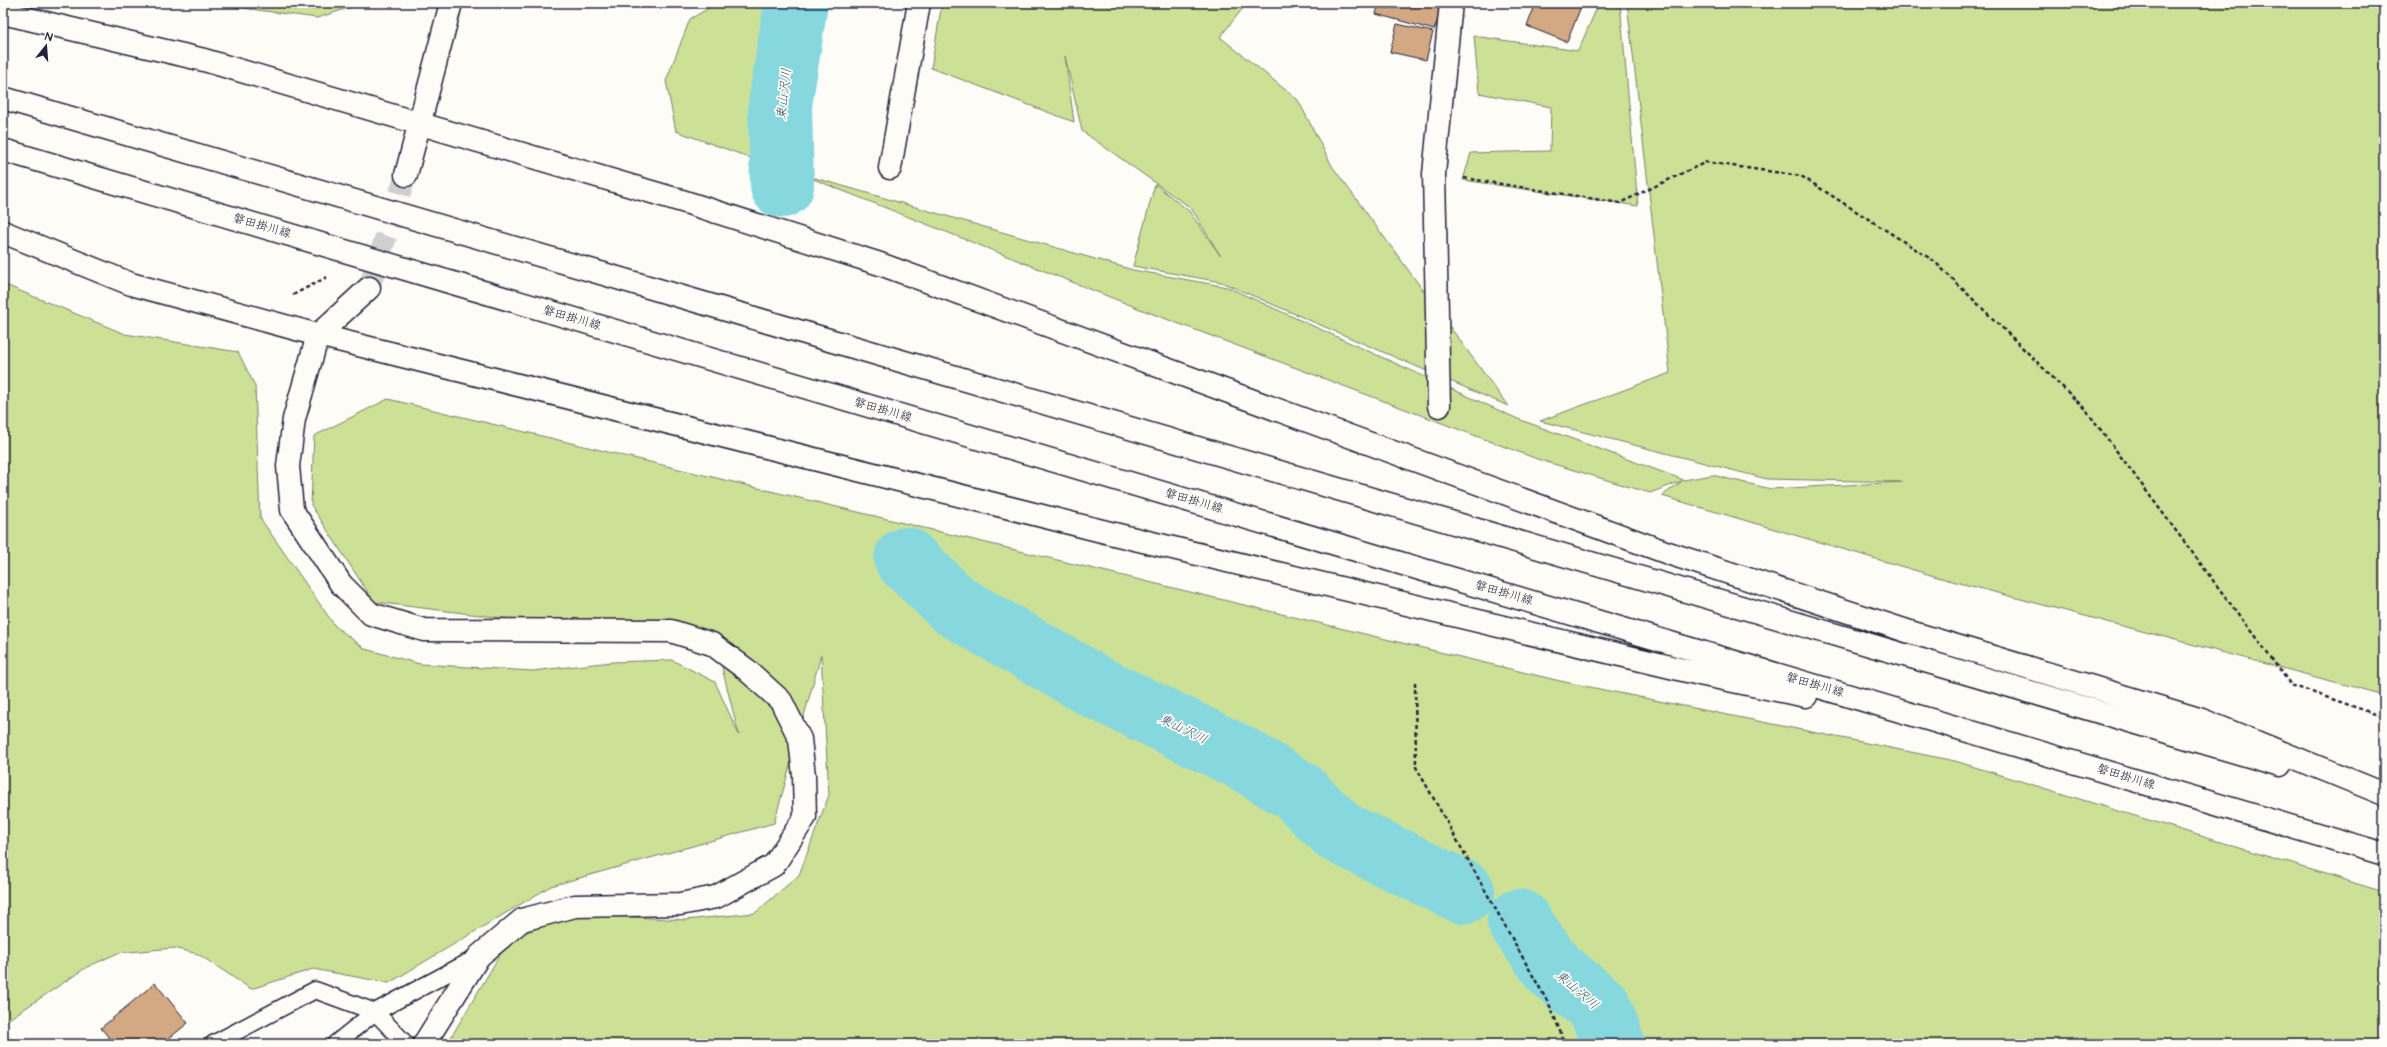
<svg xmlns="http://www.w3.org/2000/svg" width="2387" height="1047" viewBox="0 0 2387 1047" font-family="'Architects Daughter','Klee One',sans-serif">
	<rect width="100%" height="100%" fill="#fdfcf7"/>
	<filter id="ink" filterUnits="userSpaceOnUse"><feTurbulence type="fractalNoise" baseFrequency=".025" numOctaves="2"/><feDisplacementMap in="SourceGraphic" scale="8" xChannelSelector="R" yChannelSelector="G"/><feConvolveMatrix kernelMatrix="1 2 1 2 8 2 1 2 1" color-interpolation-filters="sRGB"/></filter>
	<g filter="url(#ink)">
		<path fill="#cce196" stroke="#778268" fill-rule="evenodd" d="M205 3H364L317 18Z
			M730 3H809L790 139 762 162 676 131 666 81 690 19 716 4Z
			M942 3H1247L1220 37 1298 100 1332 166 1508 406 1221 282 1133 266 1155 184 1189 211 1220 255 1191 208 1082 131 1065 56 1074 122 931 68Z
			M1599 3H1620L1638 206 1463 180 1471 153 1550 151 1551 107 1479 93 1474 36 1578 51Z
			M1627 3H2384V695L1941 578 1662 496 1682 481 1650 493 1537 459 1140 309 798 173 1133 270 1227 287 1518 419 1684 480 1712 475 1771 489 1903 482 1767 479 1540 421 1670 373Z
			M3 284 125 334 238 352 255 386 260 518 335 626 365 649 420 664 532 671 612 662 672 660 715 682 739 735 713 632 520 620 374 602 311 505 314 436 388 399 1560 681 1955 761 2384 892V1044H447L510 938 578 914 685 920 755 913 799 875 829 795 821 655 774 823 551 886 389 983 313 969 251 989 198 954 174 948 118 953 87 967 3 1023ZM914 577 1166 732V733L1083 691ZM1305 819 1364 852 1355 854Z"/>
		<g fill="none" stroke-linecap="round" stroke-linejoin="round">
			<path stroke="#87d8de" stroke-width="64" d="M782 186 780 105 796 3
				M906 559 955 606 1094 686 1240 757 1297 791 1339 832 1463 892
				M1519 921 1554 970 1600 1007 1613 1044"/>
		</g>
		<path fill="#d2a983" stroke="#22223b" d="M1379 3H1440L1443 4 1434 30 1376 14Z
			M1536 3 1582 4 1567 42 1527 26Z
			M1397 24 1433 32 1426 60 1390 52Z
			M155 983 188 1023 162 1044H134L132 1042 129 1044H114L101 1028Z"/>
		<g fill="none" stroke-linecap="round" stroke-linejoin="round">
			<path stroke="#d1d0d1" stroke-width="22" stroke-dasharray="22 11" stroke-linecap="butt" d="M369 288 406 175"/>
			<g stroke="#22223b" stroke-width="19">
				<path id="lane" d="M213 1044 315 990 375 1012 406 1044
					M335 1044 375 1012 478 957"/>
			</g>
			<g stroke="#22223b" stroke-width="25">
				<path id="street" d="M890 168 919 3
					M369 288 318 335 294 419 288 466 292 510 341 584 371 614 424 630 671 631 712 644 747 670 781 701 800 739 804 776 805 817 774 865 716 897 680 904 575 906 522 920 479 956 424 1044
					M1439 406 1434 174 1451 3"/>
			</g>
			<g stroke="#22223b" stroke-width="25">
				<path id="secondary" d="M3 13 204 60 682 201 880 264 1668 553 1910 632 2202 720 2384 794
					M3 98 2280 765
					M3 150 2384 854
					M406 175 451 3
					M3 232 131 284 318 335 1114 534 1704 675 1806 696"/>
			</g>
			<path stroke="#22223b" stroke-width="2.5" stroke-dasharray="4 3" stroke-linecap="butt" d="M1464 178 1620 203 1706 162 1801 176 1934 261 2086 410 2291 685 2384 717
				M293 295 327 277
				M1415 682 1416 767 1551 1008 1565 1044"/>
			<use href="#lane" stroke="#fdfcf7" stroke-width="16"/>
			<use href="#street" stroke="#fdfcf7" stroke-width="22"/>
			<use href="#secondary" stroke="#fdfcf7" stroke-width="22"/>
		</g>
	</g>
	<g text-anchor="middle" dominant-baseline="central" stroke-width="3.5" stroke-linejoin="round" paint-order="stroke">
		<g font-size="12" fill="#22223b" stroke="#fdfcf7">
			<text transform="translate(262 226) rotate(16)">磐田掛川線</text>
			<text transform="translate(572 318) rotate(16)">磐田掛川線</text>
			<text transform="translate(883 410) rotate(16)">磐田掛川線</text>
			<text transform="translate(1194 501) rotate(16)">磐田掛川線</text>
			<text transform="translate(1504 593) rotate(16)">磐田掛川線</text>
			<text transform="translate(1815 685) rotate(16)">磐田掛川線</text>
			<text transform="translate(2126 777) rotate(17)">磐田掛川線</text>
		</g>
		<g font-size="13" font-style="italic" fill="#40596c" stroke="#fdfcf7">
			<text transform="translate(784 94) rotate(-84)">東山沢川</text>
			<text transform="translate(1183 729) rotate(26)">東山沢川</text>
			<text transform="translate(1577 990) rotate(41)">東山沢川</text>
		</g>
	</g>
	<rect width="2387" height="1047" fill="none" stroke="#fdfcf7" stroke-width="16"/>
	<rect x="8" y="8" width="2371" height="1031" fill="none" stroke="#22223b" stroke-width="1.5" filter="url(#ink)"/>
	<g transform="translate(46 46) rotate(17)" stroke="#fdfcf7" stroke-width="3" paint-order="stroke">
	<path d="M0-3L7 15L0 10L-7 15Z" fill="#22223b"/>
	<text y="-6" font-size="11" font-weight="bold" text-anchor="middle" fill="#22223b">N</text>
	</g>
</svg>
